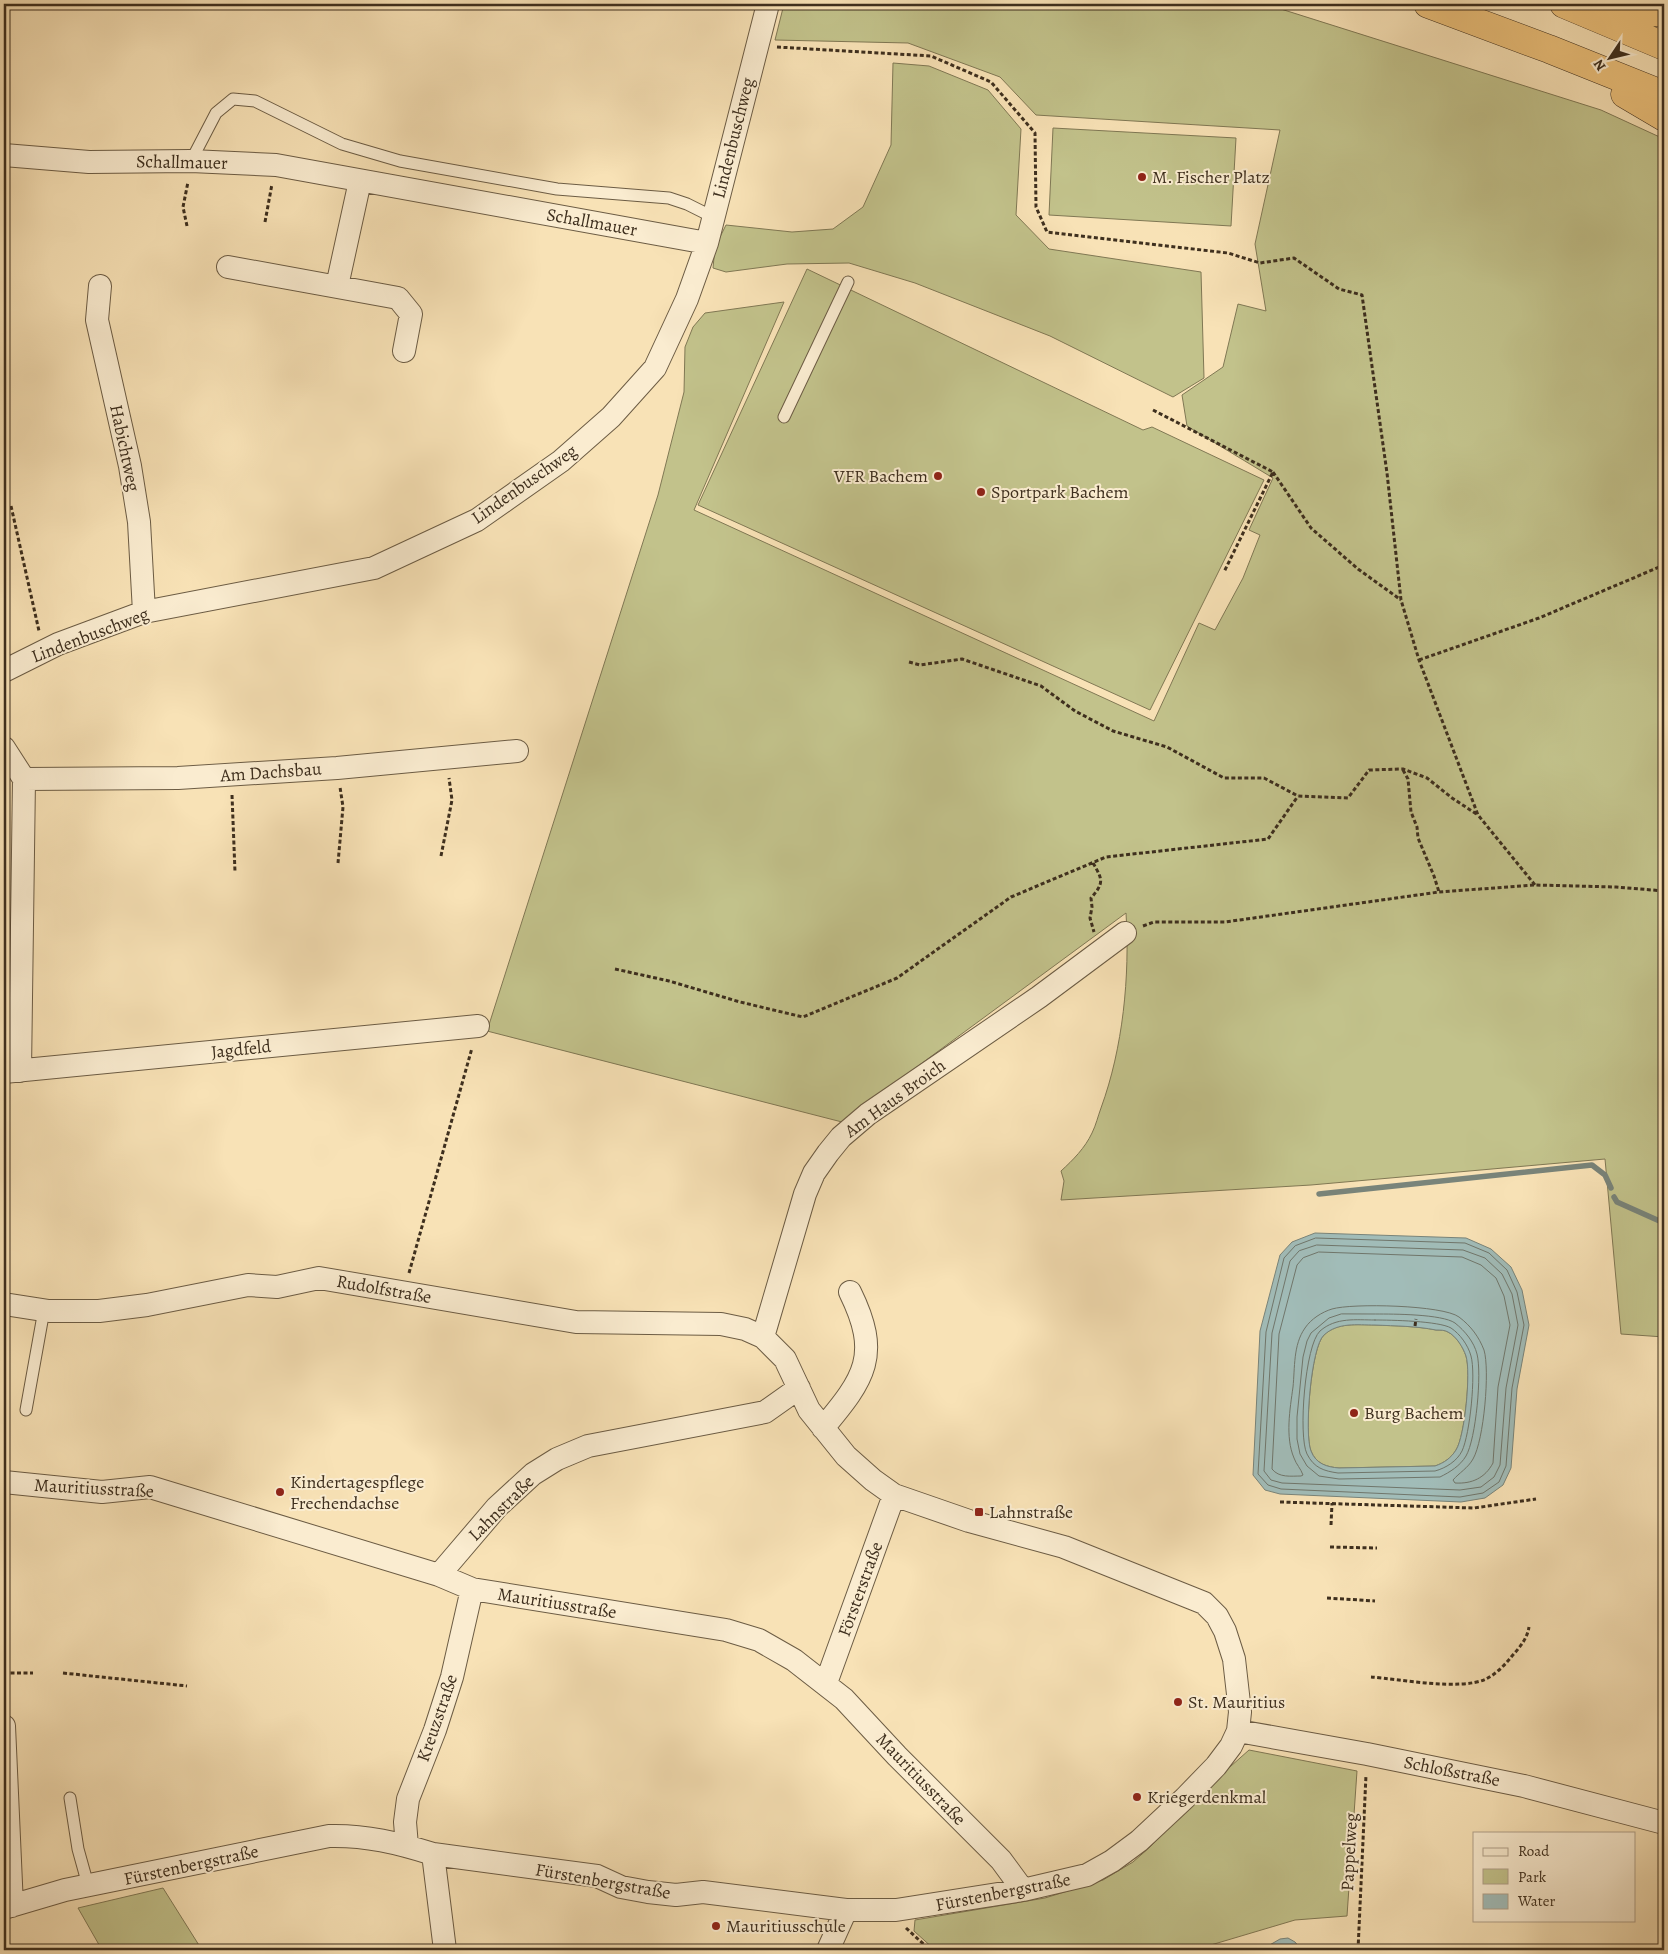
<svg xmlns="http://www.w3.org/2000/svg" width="1668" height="1954" viewBox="0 0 1668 1954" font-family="Alegreya,serif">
	<rect width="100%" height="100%" fill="#f8e2b6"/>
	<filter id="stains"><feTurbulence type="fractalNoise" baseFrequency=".004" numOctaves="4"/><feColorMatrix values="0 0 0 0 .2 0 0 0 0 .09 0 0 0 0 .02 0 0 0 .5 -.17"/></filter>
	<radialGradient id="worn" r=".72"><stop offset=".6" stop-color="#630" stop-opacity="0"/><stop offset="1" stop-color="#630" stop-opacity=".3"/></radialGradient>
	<path fill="#c2c28b" stroke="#807854" d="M784 4H1265L1601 110 1664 139V1337L1621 1334 1605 1159 1311 1185 1061 1200 1064 1181 1061 1171C1073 1160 1085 1148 1092 1133 1096 1125 1098 1116 1101 1108 1123 1048 1130 976 1126 913L842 1122 487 1031 658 495 684 392 685 347 693 327 705 313 784 302 694 510 1154 721 1199 623 1215 630 1243 578 1260 535 1249 530 1273 478 1187 426 1182 395 1223 367 1238 304 1266 311 1255 244 1280 130 1036 115 1000 77 908 43 775 40Z
		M893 63 929 66 988 90 1021 129 1016 215 1049 249 1201 272 1204 378 1173 397 1050 336 915 283 849 263 787 264 726 272 713 268 715 247 726 225 792 232 833 229 863 207 891 145Z
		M1053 128 1236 138 1231 226 1049 215Z
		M807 269 1143 430 1152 427 1264 480 1150 710 698 505Z
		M1375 1325C1396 1326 1416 1326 1436 1330 1440 1330 1445 1330 1448 1332 1456 1336 1463 1347 1466 1356 1471 1372 1465 1436 1456 1450 1451 1458 1444 1463 1435 1466L1339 1468C1327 1467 1316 1464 1311 1451 1304 1435 1311 1346 1324 1335 1338 1322 1357 1325 1375 1325Z
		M1249 1750 1357 1771 1347 1916 1295 1920 1194 1950H935L914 1931 915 1920 1045 1898 1103 1880 1133 1862 1150 1847 1204 1790Z
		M163 1888 202 1950H102L78 1908Z"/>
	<path fill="#a1bcb8" stroke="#79847a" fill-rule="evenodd" d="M1315 1233 1466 1238 1491 1249 1511 1267 1522 1290 1529 1325 1517 1389 1511 1468 1503 1485 1485 1498 1461 1502 1280 1494 1265 1490 1253 1475 1260 1331 1280 1255 1292 1242ZM1375 1325C1396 1326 1416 1326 1436 1330 1440 1330 1445 1330 1448 1332 1456 1336 1463 1347 1466 1356 1471 1372 1465 1436 1456 1450 1451 1458 1444 1463 1435 1466L1339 1468C1327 1467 1316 1464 1311 1451 1304 1434 1311 1346 1324 1335 1338 1322 1357 1325 1375 1325Z
		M1288 1938 1295 1942 1302 1950H1261L1280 1939Z"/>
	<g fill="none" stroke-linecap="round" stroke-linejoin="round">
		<path stroke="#70766b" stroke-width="1" d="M1316 1238 1465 1243 1489 1253 1507 1270 1517 1292 1524 1325 1512 1388 1506 1466 1499 1482 1483 1493 1460 1497 1281 1489 1268 1485 1258 1474 1266 1332 1284 1258 1295 1246Z
			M1317 1245 1463 1250 1485 1258 1502 1274 1512 1294 1518 1325 1506 1388 1500 1465 1494 1477 1481 1487 1460 1490 1282 1483 1271 1480 1264 1471 1272 1333 1290 1261 1299 1251Z
			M1319 1252 1462 1257 1481 1265 1496 1278 1504 1296 1510 1325 1498 1387 1493 1463C1485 1478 1472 1484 1455 1483L1453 1480C1459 1473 1468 1468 1473 1459 1484 1440 1490 1370 1484 1350 1479 1337 1471 1326 1459 1317 1443 1305 1352 1303 1332 1309 1322 1312 1311 1319 1305 1328 1293 1345 1295 1368 1293 1387 1290 1409 1285 1437 1294 1458 1296 1464 1301 1469 1303 1475L1301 1476C1291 1476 1279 1478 1272 1469L1279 1334 1297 1265 1303 1258Z
			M1376 1314C1393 1314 1442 1314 1455 1323 1465 1331 1474 1342 1477 1354 1482 1373 1476 1439 1466 1456 1460 1466 1450 1472 1440 1477L1339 1479 1319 1476 1307 1466 1300 1454 1297 1439V1417L1303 1357 1307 1341 1311 1333 1329 1318 1341 1314Z
			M1375 1320C1391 1320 1439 1321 1451 1328 1460 1334 1468 1345 1471 1356 1476 1374 1470 1434 1462 1451 1457 1461 1446 1468 1435 1471L1338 1473C1324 1471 1314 1468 1307 1454 1298 1436 1305 1345 1320 1331 1336 1317 1356 1320 1375 1320Z"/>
		<path stroke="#79847a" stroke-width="5.5" d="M1319 1194 1592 1165 1605 1175 1611 1188
			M1614 1197 1617 1202 1664 1223"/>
		<g stroke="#6c5c44" stroke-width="13">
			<path id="service" d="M191 161 216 113 233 99 255 101 342 144 400 161 557 189 669 198 687 204 713 217
				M784 417 848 282
				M26 1410 44 1310
				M70 1798 78 1849 88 1885"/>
		</g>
		<g stroke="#6c5c44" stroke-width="24">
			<path id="minor" d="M4 155 89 162 191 161 276 165 707 243
				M228 267 398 298 411 314 404 351
				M100 286 97 320 130 466 139 522 144 612
				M337 286 360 181
				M4 671 58 644 144 612 374 568 477 520 561 461 611 417 655 368 687 299 707 243 768 4
				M4 748 24 779 20 1071
				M24 779 178 778 337 768 517 751
				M4 1072 478 1026
				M4 1304 49 1311H99L147 1305 248 1285 277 1287 319 1278 576 1322 721 1324 745 1329 763 1337 785 1359 809 1410 846 1456 873 1480 894 1495 969 1521 1064 1547 1204 1603 1217 1616 1225 1631 1234 1659 1240 1712 1238 1731 1231 1746 1216 1766 1185 1798 1139 1841 1112 1861 1087 1875 1023 1890 896 1910H846L703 1892 676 1895 648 1892 621 1887 597 1876 433 1854C398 1843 366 1835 329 1836L65 1890 4 1908
				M763 1337 805 1194 814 1173 828 1153 841 1137 868 1114 1039 997 1125 933
				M823 1428C865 1378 881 1355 850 1292
				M4 1482 102 1492 150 1487 439 1575 472 1589 726 1630 759 1640 794 1660 844 1699 897 1756 1001 1860 1023 1890
				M439 1575 497 1507 533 1474 557 1459 588 1446 765 1412 799 1388
				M826 1683 894 1495
				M4 1726 12 1906
				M1238 1731 1367 1754 1524 1786 1664 1823
				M407 1846 405 1822 408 1799 435 1730 452 1677 472 1589
				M433 1854 445 1950
				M828 1950 846 1910"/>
		</g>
		<g stroke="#3e2f1e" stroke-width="29">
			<path id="motorway" d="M1428 4 1549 49 1664 95
				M1564 4 1664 46
				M1603 4 1653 12 1664 13
				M1625 94 1664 117"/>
		</g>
		<path stroke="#3e2f1e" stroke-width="3" stroke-dasharray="4 2.5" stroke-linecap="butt" d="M777 47 931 56 991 82 1035 133 1036 207 1047 232 1228 253 1260 263 1294 258 1339 289 1362 295 1387 473 1401 600 1419 660 1478 815 1535 885
			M265 222 272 184
			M187 226 183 207 188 182
			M1153 410 1273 472 1224 572
			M1273 472 1311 528 1358 569 1401 600
			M11 506 39 631
			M1419 660 1539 618 1664 565
			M909 662 920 665 962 659 1041 686 1075 711 1113 731 1167 747 1224 778H1264L1298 796 1348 798 1369 770 1403 769 1427 778 1452 798 1478 815
			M1403 770 1408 779 1411 812 1417 827 1418 838 1434 876 1439 892
			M232 795 235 872
			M441 856 452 800 449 778
			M338 863 343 807 340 787
			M1093 863C1103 880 1104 883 1091 898L1092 907 1090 918 1094 932
			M1143 926 1154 922H1225L1439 892 1535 885 1616 887 1664 891
			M615 969 669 981 740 1002 803 1017 897 978 1011 897 1106 857 1268 839 1298 796
			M409 1273 472 1048
			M1415 1326 1416 1319
			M1280 1502 1474 1508 1536 1499
			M1331 1525 1332 1503
			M1330 1547 1377 1548
			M1327 1598 1375 1601
			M4 1673H33
			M63 1673 187 1686
			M1371 1677C1400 1679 1460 1691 1486 1679 1496 1674 1505 1665 1512 1656 1520 1647 1527 1639 1529 1627
			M906 1928 930 1950
			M1358 1950 1366 1775"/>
		<use href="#service" stroke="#faecd0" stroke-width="11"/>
		<use href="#minor" stroke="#faecd0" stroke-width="22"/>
		<use href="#motorway" stroke="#ecc17b" stroke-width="28"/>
	</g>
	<g fill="#8f2418" stroke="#faecd0" stroke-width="2">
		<circle cx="1142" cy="177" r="5"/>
		<circle cx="938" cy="476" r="5"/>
		<circle cx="981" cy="492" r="5"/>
		<circle cx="1354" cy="1413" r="5"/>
		<circle cx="280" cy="1492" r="5"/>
		<rect x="974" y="1507" width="10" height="10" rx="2.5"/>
		<circle cx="1178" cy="1702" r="5"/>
		<circle cx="1137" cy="1797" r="5"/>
		<circle cx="716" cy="1926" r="5"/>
	</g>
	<g text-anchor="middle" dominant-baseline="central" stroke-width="4" stroke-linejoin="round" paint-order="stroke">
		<g font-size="18" fill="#3e2f1e" stroke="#faecd0">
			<text transform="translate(733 138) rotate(-76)">Lindenbuschweg</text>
			<text transform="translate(182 162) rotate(1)">Schallmauer</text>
			<text transform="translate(592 222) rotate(10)">Schallmauer</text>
			<text transform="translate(125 448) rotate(78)">Habichtweg</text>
			<text transform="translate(524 484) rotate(-35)">Lindenbuschweg</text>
			<text transform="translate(90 635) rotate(-21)">Lindenbuschweg</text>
			<text transform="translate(271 772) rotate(-4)">Am Dachsbau</text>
			<text transform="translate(241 1049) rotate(-6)">Jagdfeld</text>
			<text transform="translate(895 1098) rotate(-36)">Am Haus Broich</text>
			<text transform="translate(384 1289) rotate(10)">Rudolfstraße</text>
			<text transform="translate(94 1488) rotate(3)">Mauritiusstraße</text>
			<text transform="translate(501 1508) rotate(-45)">Lahnstraße</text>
			<text transform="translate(860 1589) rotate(-70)">Försterstraße</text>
			<text transform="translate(557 1603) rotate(9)">Mauritiusstraße</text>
			<text transform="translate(437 1718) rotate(-71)">Kreuzstraße</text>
			<text transform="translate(1452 1771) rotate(11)">Schloßstraße</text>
			<text transform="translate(921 1779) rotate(46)">Mauritiusstraße</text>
			<text transform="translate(1349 1852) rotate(-87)">Pappelweg</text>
			<text transform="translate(191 1865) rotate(-12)">Fürstenbergstraße</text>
			<text transform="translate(603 1881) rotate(10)">Fürstenbergstraße</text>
			<text transform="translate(1003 1892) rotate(-11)">Fürstenbergstraße</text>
		</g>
		<g font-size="18" fill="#3e2f1e" stroke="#faecd0" text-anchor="start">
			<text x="1152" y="177">M. Fischer Platz</text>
			<text x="928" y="476" text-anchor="end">VFR Bachem</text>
			<text x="991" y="492">Sportpark Bachem</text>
			<text x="1364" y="1413">Burg Bachem</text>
			<text x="290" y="1482">Kindertagespflege<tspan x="290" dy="21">Frechendachse</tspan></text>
			<text x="989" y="1512">Lahnstraße</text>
			<text x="1188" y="1702">St. Mauritius</text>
			<text x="1147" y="1797">Kriegerdenkmal</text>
			<text x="726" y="1926">Mauritiusschule</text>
		</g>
	</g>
	<rect width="1668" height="1954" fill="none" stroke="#f8e2b6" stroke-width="20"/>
	<rect x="5" y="5" width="1658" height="1944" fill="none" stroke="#3e2f1e" stroke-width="2.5"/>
	<rect x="10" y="10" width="1648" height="1934" fill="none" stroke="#3e2f1e"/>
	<rect x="1473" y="1832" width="162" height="90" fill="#faecd0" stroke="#afa089"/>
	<rect x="1483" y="1848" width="25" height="8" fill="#faecd0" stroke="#afa089"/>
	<text x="1518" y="1856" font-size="15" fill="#3e2f1e">Road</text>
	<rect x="1483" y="1869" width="25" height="15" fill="#c2c28b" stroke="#afa089"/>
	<text x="1518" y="1882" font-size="15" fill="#3e2f1e">Park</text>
	<rect x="1483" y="1894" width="25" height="15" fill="#a1bcb8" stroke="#afa089"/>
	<text x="1518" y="1906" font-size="15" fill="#3e2f1e">Water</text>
	<g transform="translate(1610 58) rotate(235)" stroke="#faecd0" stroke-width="4" paint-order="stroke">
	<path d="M0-4L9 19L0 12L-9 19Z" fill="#3e2f1e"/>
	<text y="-8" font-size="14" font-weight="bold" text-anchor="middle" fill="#3e2f1e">N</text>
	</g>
	<rect width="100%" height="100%" filter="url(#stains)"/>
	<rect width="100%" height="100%" fill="url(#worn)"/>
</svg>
